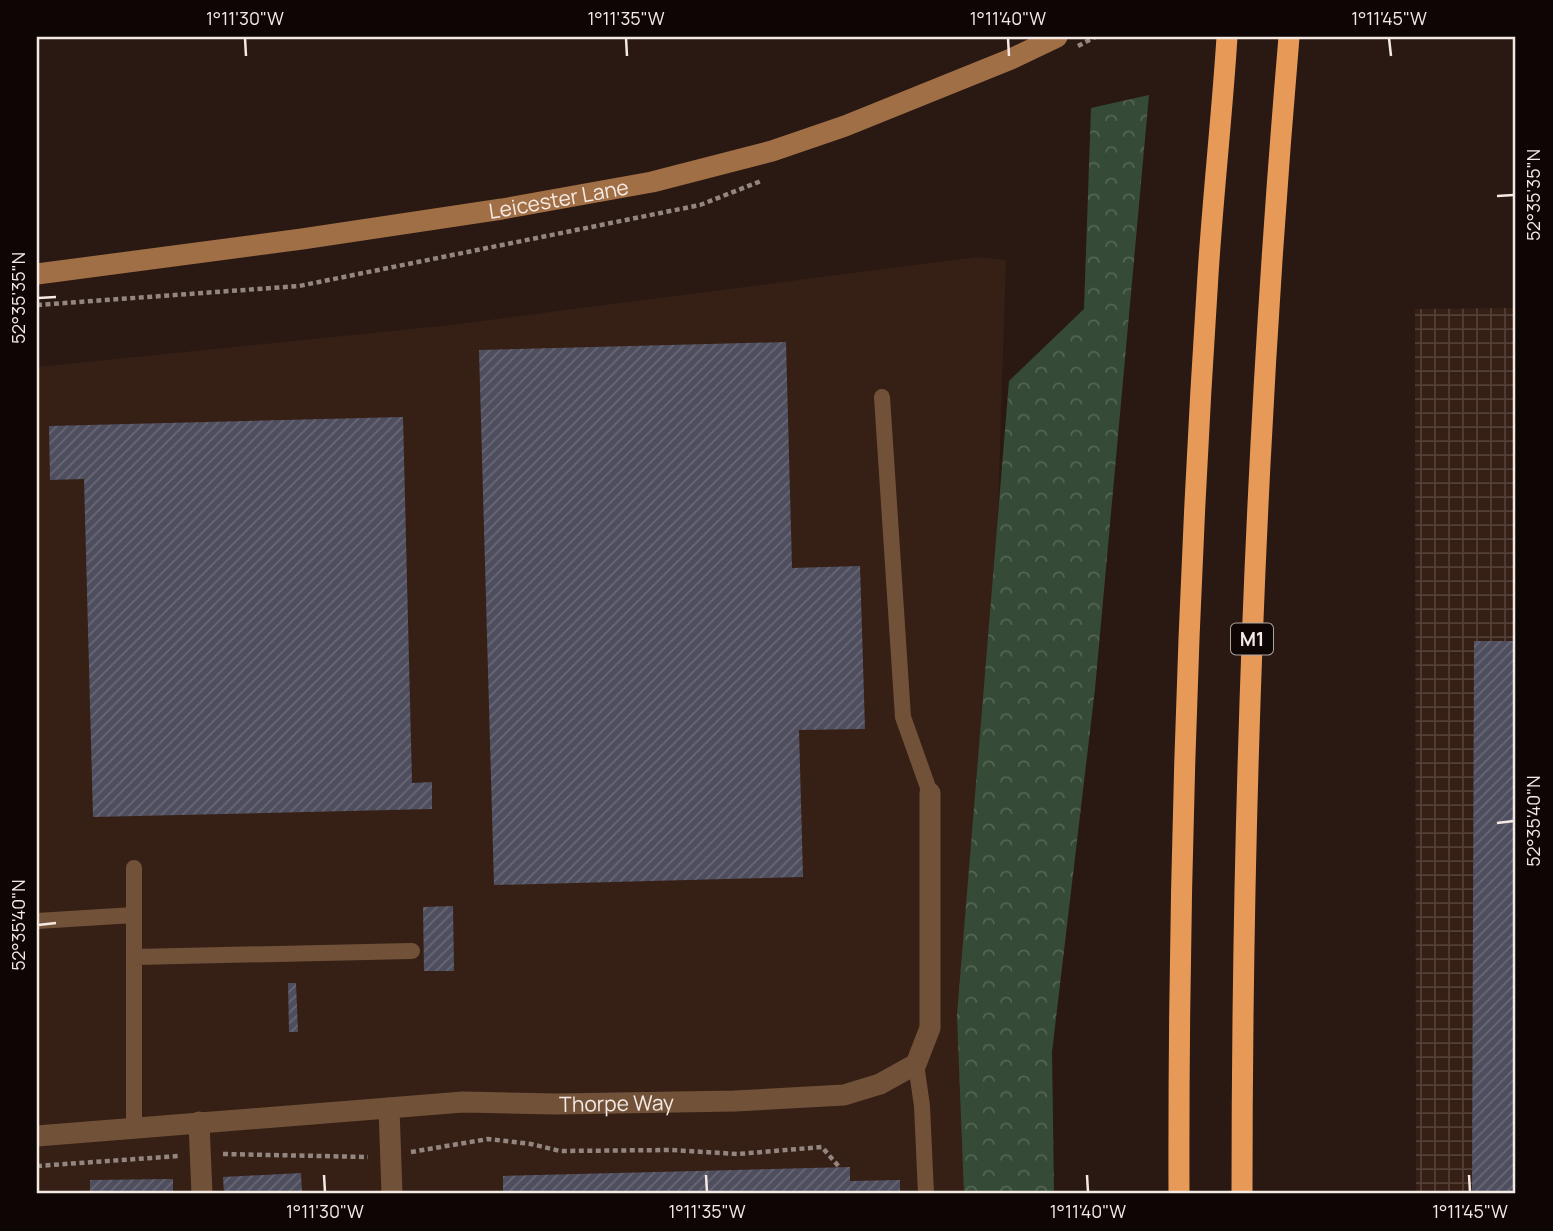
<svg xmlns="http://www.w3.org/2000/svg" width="1553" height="1231" viewBox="0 0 1553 1231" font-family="Manrope,sans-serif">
	<defs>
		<pattern id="industrial-grid" width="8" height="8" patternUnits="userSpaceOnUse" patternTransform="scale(1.75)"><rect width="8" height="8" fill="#362016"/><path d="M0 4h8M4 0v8" fill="none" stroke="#544038"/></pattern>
		<pattern id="forest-crowns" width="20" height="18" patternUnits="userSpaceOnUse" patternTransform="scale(1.75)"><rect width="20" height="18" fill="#364b37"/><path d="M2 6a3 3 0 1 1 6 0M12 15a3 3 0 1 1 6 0" fill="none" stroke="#546554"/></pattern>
		<pattern id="building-hatch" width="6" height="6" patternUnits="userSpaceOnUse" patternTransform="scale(1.75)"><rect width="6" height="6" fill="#4f4e5f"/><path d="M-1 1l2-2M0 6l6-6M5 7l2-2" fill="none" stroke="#696876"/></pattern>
	</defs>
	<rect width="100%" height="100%" fill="#291912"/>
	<path fill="#362016" d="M976 257 1006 260 976 1194H37V367L451 325Z"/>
	<path fill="url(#industrial-grid)" d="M1516 308V1194H1416L1415 309Z"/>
	<path fill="url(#forest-crowns)" d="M1149 95 1095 689 1052 1052 1054 1194H964L957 1015 1009 381 1084 309 1091 108Z"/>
	<path fill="url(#building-hatch)" d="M786 342 792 568 860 566 865 729 799 730 803 877 494 885 479 350Z
		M403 417 412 783 432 782V809L93 817 84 479 50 480 49 426Z
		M1474 641H1516V1194H1472Z
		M453 906 454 971H424L423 907Z
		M288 983H296L298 1032H289Z
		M850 1167V1181L900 1180V1194H503V1176Z
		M301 1173 302 1194H224L223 1177Z
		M173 1179V1194H90V1180Z"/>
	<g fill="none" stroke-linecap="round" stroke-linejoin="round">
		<path stroke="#93857f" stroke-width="4.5" stroke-dasharray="5 3.5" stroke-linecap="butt" d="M1078 46 1095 37
			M37 305 299 286 700 205 761 181
			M411 1152 488 1139 531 1144 560 1151 671 1150 738 1154 822 1147 840 1168
			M223 1154 368 1157
			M37 1166 179 1156"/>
		<path stroke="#715239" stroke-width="16" d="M882 397 903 717 930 793
			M37 921 134 915
			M134 957 412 951
			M916 1064 922 1106 926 1194
			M134 1127V868"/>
		<g stroke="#715239" stroke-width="21">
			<path d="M389 1108 392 1194"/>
			<path d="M199 1122 202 1194"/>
			<path id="s1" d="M37 1136 463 1102 557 1104 735 1101 844 1095 880 1084 916 1064 930 1028V793"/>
		</g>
		<path stroke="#a16f46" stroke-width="21" id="s2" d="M37 274 302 239 502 209 652 182 772 151 845 126 1011 59 1057 37"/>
		<path stroke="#e79a57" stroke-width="21" d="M1179 1194C1178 888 1188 581 1208 275 1213 195 1222 116 1227 37
			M1242 1194C1242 808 1256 422 1289 37"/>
	</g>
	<path fill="none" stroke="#f5e9e4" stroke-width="2.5" d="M245 38 246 56M626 38 627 56M1008 38 1009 56M1389 38 1391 56M1497 196 1514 195M38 298 56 297M1497 823 1514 821M38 925 56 923M324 1175 325 1192M706 1175 707 1192M1087 1175 1088 1192M1469 1175 1470 1192"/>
	<g text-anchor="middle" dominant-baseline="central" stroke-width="6" stroke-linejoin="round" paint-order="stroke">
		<rect fill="#0d0604" stroke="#afa5a1" stroke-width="2" x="1231" y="623.5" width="42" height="31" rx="5"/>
		<g font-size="19" font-weight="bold" fill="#f5e9e4">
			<text x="1252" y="639">M1</text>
		</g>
		<g font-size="21" fill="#f5e9e4" stroke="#0d0604">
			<text stroke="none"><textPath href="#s2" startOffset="527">Leicester Lane</textPath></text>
			<text stroke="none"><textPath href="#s1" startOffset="581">Thorpe Way</textPath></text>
		</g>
	</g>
	<rect width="1553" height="1231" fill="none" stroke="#0d0604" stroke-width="77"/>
	<rect x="38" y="38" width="1476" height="1154" fill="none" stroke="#f5e9e4" stroke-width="2.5"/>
	<g font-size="18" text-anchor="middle" fill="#f5e9e4">
		<text x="245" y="25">1°11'30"W</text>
		<text x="626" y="25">1°11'35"W</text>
		<text x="1008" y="25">1°11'40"W</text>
		<text x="1389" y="25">1°11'45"W</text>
		<text transform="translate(1534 195) rotate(-90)" y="6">52°35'35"N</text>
		<text transform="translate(19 298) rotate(-90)" y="6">52°35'35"N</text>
		<text transform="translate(1534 821) rotate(-90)" y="6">52°35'40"N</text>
		<text transform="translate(19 925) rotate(-90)" y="6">52°35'40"N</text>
		<text x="325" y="1218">1°11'30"W</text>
		<text x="707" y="1218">1°11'35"W</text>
		<text x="1088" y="1218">1°11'40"W</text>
		<text x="1470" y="1218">1°11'45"W</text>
	</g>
</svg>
